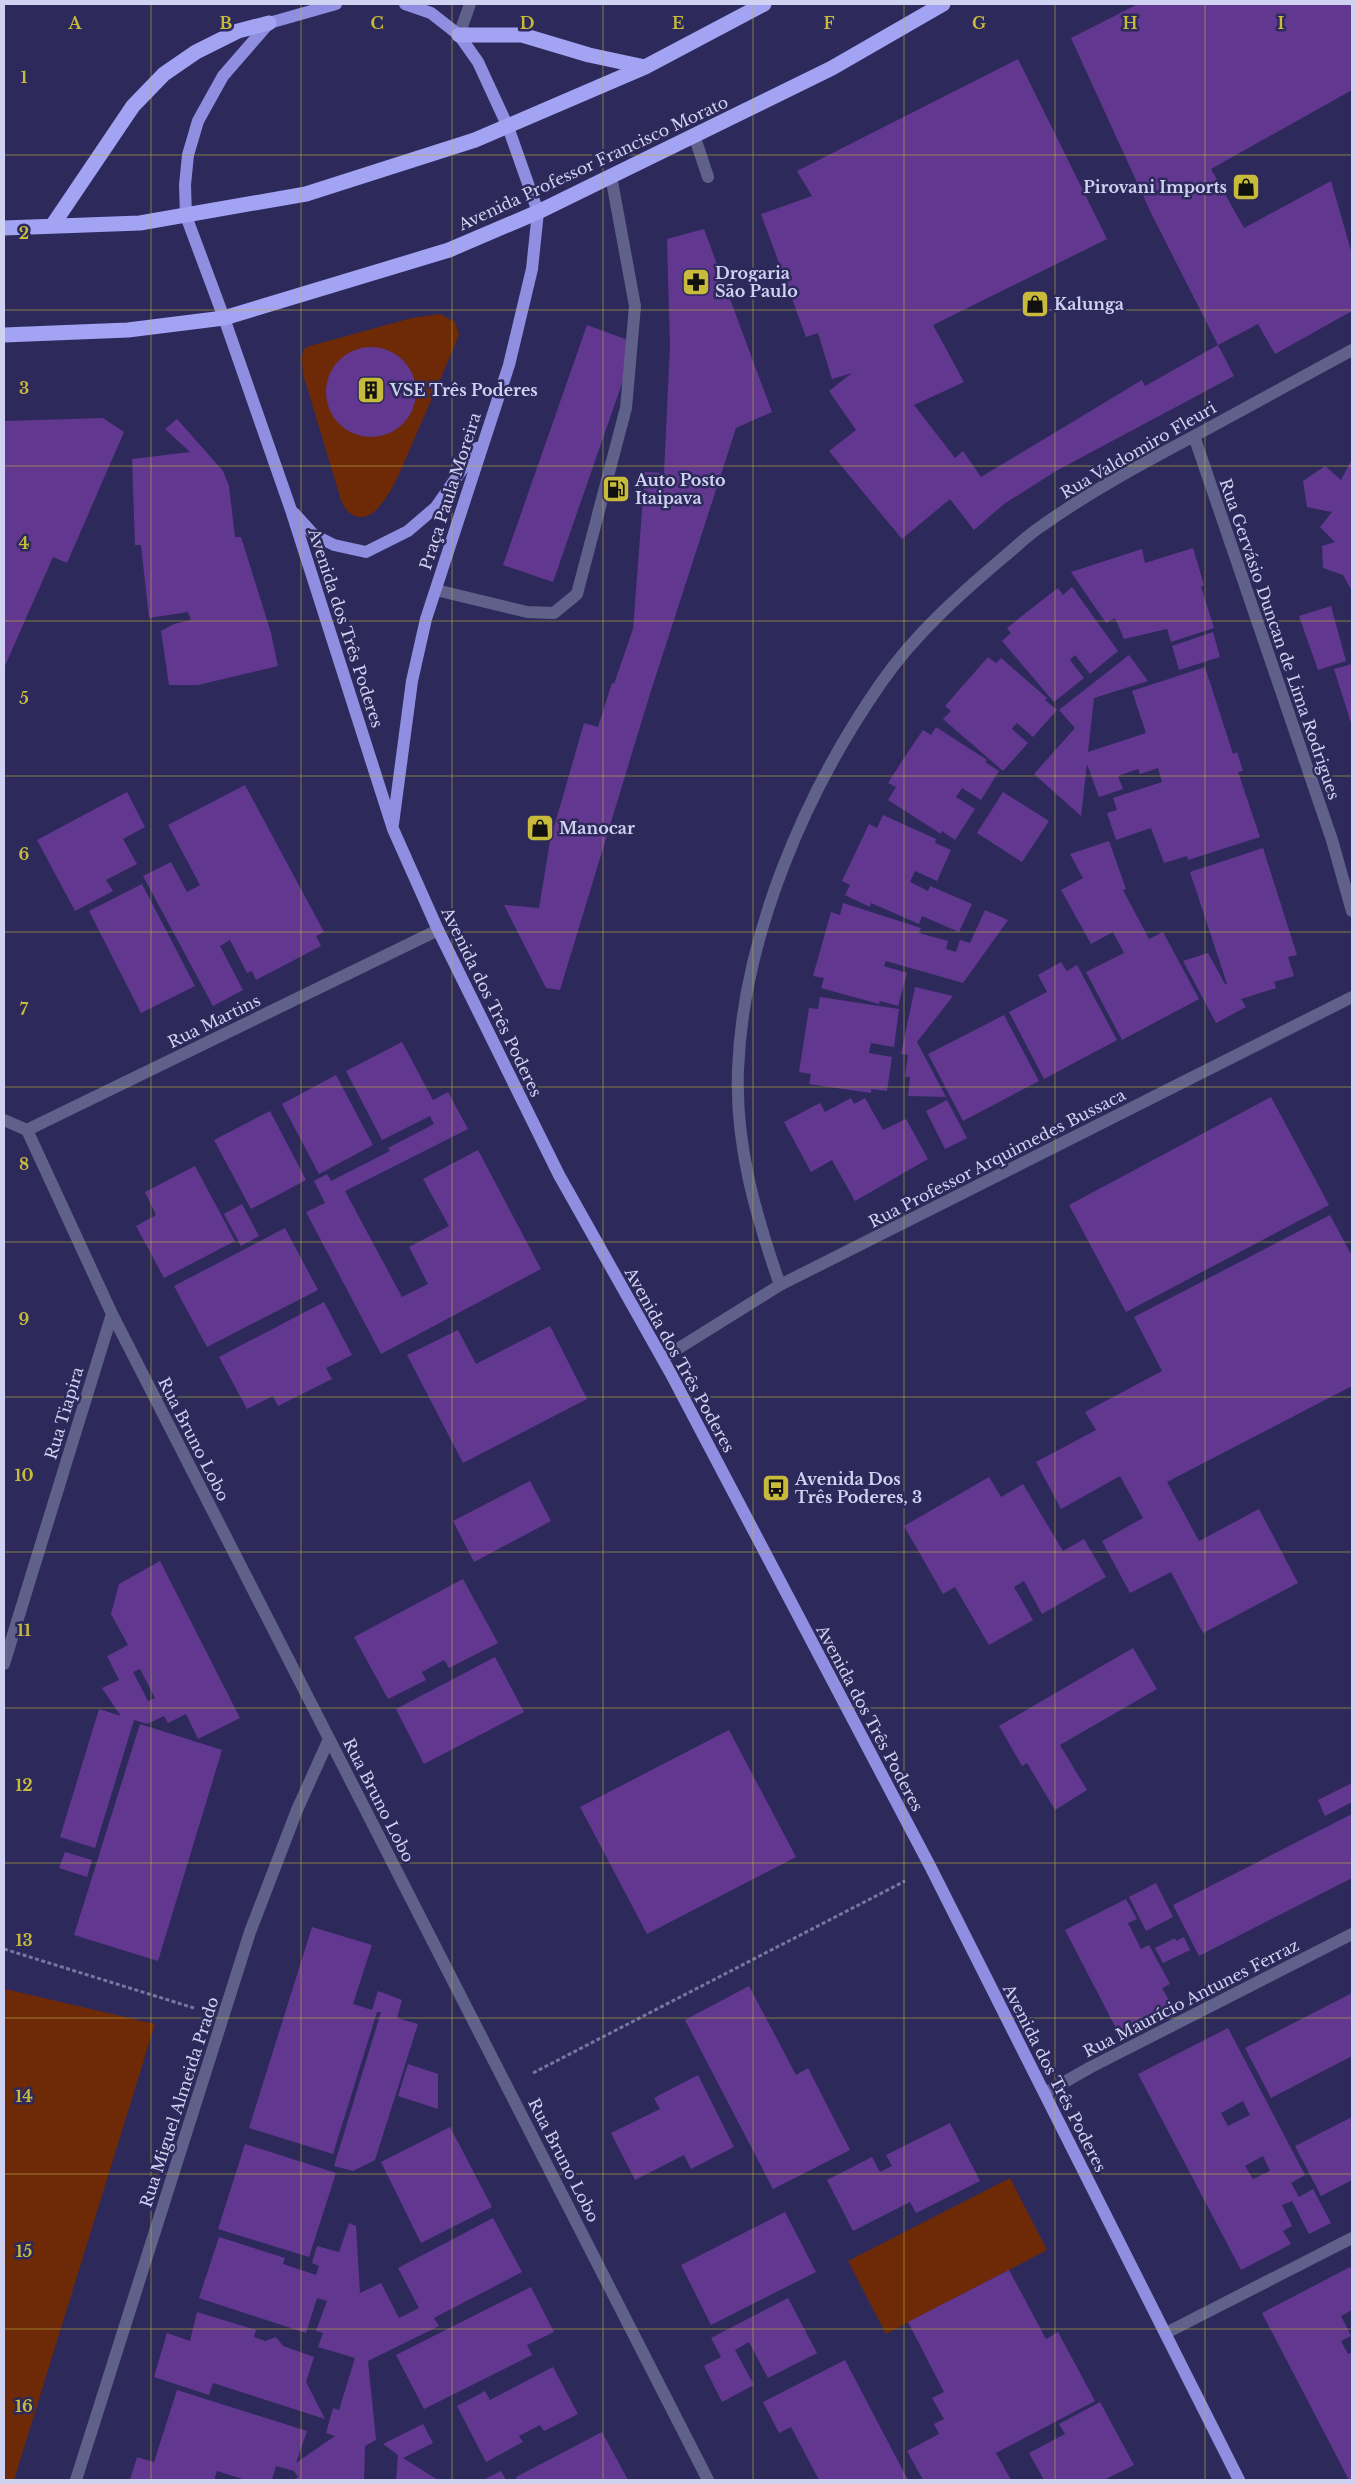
<svg xmlns="http://www.w3.org/2000/svg" width="1356" height="2484" viewBox="0 0 1356 2484" font-family="'Libre Baskerville',serif">
	<rect width="100%" height="100%" fill="#2d2a5b"/>
	<path fill="#6e2a07" d="M440 314 455 322 459 335C445 369 430 403 415 437 405 460 395 489 378 508 364 524 347 517 341 500L303 374 302 357 304 349 310 346 412 318Z
		M5 1989 155 2024 14 2480H4Z
		M1010 2178 1047 2250 886 2334 848 2261Z"/>
	<path fill="#623790" fill-rule="evenodd" d="M1138 4H1352V90L1211 169 1244 228 1331 181 1352 254V311L1275 354 1258 324 1218 345 1151 213 1071 38Z
		M1018 59 1107 239 933 325 964 382 914 405 955 458 963 451 981 477 1142 380 1145 386 1218 345 1234 376 1056 471 1004 504 974 530 950 499 902 539 829 451 856 430 829 391 852 373 832 379 818 333 806 337 761 214 812 196 797 171Z
		M704 229 772 412 736 428 649 697 560 990 546 988 504 905 539 908 550 841 584 723 598 727 612 683 614 684 633 629 645 472 664 473 670 346 667 239Z
		M587 325 636 343 553 582 503 565Z
		M326 392a45 45 0 1 1 90 0a45 45 0 1 1-90 0Z
		M103 418 124 432 67 563 53 557 4 668V421Z
		M177 419 223 471 229 486 235 537H241L271 633 278 666 198 685H169L161 631 174 624 191 620 188 612 149 618 141 545H135L132 459 190 452 165 429Z
		M1351 461H1352V591L1343 575 1323 568 1322 546 1335 542 1320 527 1332 512 1307 507 1303 481 1325 466 1341 480Z
		M1193 548 1204 585 1201 587 1214 628 1171 642 1167 629 1124 639 1115 618 1106 623 1071 572 1142 549 1145 563Z
		M1072 587 1118 651 1090 674 1075 655 1070 660 1084 678 1054 702 1002 641 1011 633 1007 628 1032 608 1058 588 1063 595Z
		M1331 606 1346 661 1318 670 1299 616Z
		M1213 632 1220 657 1179 670 1172 646Z
		M1129 655 1148 681 1094 698 1088 752 1146 733 1132 691 1205 667 1233 754 1237 752 1243 771 1238 772 1260 837 1188 860 1187 856 1164 863 1151 828 1116 840 1107 813 1117 810 1113 798 1162 782 1158 768 1140 774 1138 769 1118 776 1123 789 1099 797 1087 764 1081 816 1034 774 1075 728 1059 710Z
		M988 657 996 663 1001 658 1047 698 1045 700 1057 710 1033 737 1017 723 1013 727 1012 729 1028 743 1003 771 943 719 951 711 945 706Z
		M1352 664V726L1334 669Z
		M936 727 987 760 985 762 999 771 981 800 962 788 956 797 975 809 955 840 942 831 941 834 888 800 896 787 888 783 904 758 923 730 931 735Z
		M245 785 324 932 316 936 321 946 256 980 252 971 247 973 230 940 220 946 243 990 213 1006 143 876 171 862 187 892 200 885 168 825Z
		M127 792 145 827 123 839 137 864 106 880 113 891 75 911 37 840Z
		M1003 792 1049 821 1022 862 977 833Z
		M883 815 936 839 935 843 951 850 937 881 915 871 910 882 928 891 930 886 972 904 959 932 922 916 919 924 871 903 870 907 845 895 850 885 842 881 869 824 877 828Z
		M1109 841 1126 889 1123 890 1149 939 1163 932 1199 999 1122 1040 1086 972 1124 953 1113 932 1091 944 1061 890 1083 878 1070 854Z
		M1263 848 1297 955 1288 957 1294 976 1274 982 1276 988 1241 999 1246 1007 1216 1023 1183 961 1208 953 1225 984H1227L1190 872Z
		M142 884 195 986 141 1013 89 911Z
		M843 903 921 928 919 933 948 941 946 949 956 952 960 940 970 943 985 910 1008 920 963 983 886 961 884 966 907 973 898 1006 880 1001 879 1004 821 988 824 978 813 976 831 912 840 915Z
		M1061 962 1067 971 1077 965 1117 1040 1044 1079 1009 1012 1047 992 1038 975Z
		M915 987 953 996 917 1042 946 1097 908 1096 910 1077H905L908 1055 901 1054Z
		M820 997 899 1009 894 1047 871 1043 869 1053 892 1057 887 1091 871 1089V1093L809 1084 811 1074 799 1072 809 1008 818 1009Z
		M1004 1015 1039 1081 963 1121 928 1054Z
		M402 1042 433 1100 448 1092 468 1129 345 1191 402 1297 428 1284 409 1247 449 1226 423 1179 478 1150 541 1269 381 1354 306 1212 325 1203 314 1181 327 1174 331 1181 390 1151 388 1148 434 1124 430 1116 382 1140 346 1071Z
		M336 1075 373 1145 319 1174 282 1104Z
		M1271 1097 1329 1205 1126 1312 1069 1205Z
		M851 1098 854 1104 865 1098 883 1130 906 1119 928 1159 855 1201 832 1160 811 1172 784 1122 820 1103 825 1112Z
		M947 1100 967 1138 945 1149 926 1111Z
		M270 1111 306 1180 251 1209 214 1140Z
		M195 1166 235 1241 164 1278 136 1226 156 1215 145 1192Z
		M242 1204 259 1236 241 1246 224 1214Z
		M1330 1215 1352 1256V1386L1167 1482 1199 1541 1259 1509 1298 1583 1203 1633 1171 1572 1130 1593 1102 1541 1143 1518 1120 1476 1061 1509 1036 1462 1096 1430 1085 1412 1162 1371 1134 1317Z
		M285 1228 318 1290 207 1347 174 1286Z
		M324 1302 352 1355 326 1368 332 1379 278 1406 273 1396 247 1409 219 1357Z
		M550 1326 587 1399 463 1463 407 1355 458 1330 476 1364Z
		M989 1477 1001 1497 1023 1484 1063 1551 1084 1539 1106 1577 1042 1614 1024 1581 1014 1587 1033 1620 989 1645 955 1587 943 1594 904 1526Z
		M530 1481 551 1521 474 1562 453 1521Z
		M160 1561 240 1718 198 1739 186 1714 168 1723 164 1716 147 1724 134 1720 95 1848 60 1837 99 1709 121 1716 102 1688 119 1680 107 1656 128 1645 111 1614 119 1584ZM140 1669 155 1698 148 1701 133 1672Z
		M463 1579 498 1643 449 1668 444 1660 422 1672 426 1680 388 1699 354 1637Z
		M1133 1648 1157 1689 1060 1745 1087 1790 1055 1810 1027 1763 1022 1766 999 1726Z
		M495 1657 524 1712 424 1764 396 1709Z
		M140 1724 222 1750 158 1961 74 1935Z
		M729 1730 796 1857 647 1934 580 1807Z
		M1352 1783V1802L1325 1816 1318 1800Z
		M1352 1814V1878L1199 1956 1173 1905Z
		M65 1852 92 1860 87 1877 59 1868Z
		M1156 1883 1173 1917 1146 1931 1129 1897Z
		M1126 1899 1137 1919 1128 1923 1141 1949 1149 1945 1170 1984 1162 1988 1171 2004 1118 2032 1065 1930Z
		M312 1927 372 1945 353 2004 372 2010 378 1991 402 2000 397 2018 418 2024 375 2160 353 2171 334 2166 381 2012H377L333 2154 249 2128Z
		M1184 1937 1190 1950 1163 1963 1155 1948 1175 1938 1176 1941Z
		M749 1986 796 2075 808 2068 850 2150 773 2189 685 2020Z
		M1352 1993V2056L1271 2098 1245 2048Z
		M1228 2028 1305 2175 1291 2183 1299 2197 1313 2189 1331 2223 1309 2234 1292 2201 1282 2205 1292 2226 1283 2231 1291 2244 1241 2270 1138 2074ZM1243 2101 1250 2115 1228 2126 1221 2113ZM1263 2156 1270 2171 1253 2179 1245 2166Z
		M408 2064 438 2074V2109L398 2096Z
		M698 2075 734 2147 691 2169 684 2155 635 2180 611 2133 660 2109 654 2098Z
		M1352 2117V2180L1321 2196 1295 2146Z
		M950 2123 980 2181 916 2213 910 2202 853 2231 827 2180 872 2157 880 2172 892 2166 886 2155Z
		M450 2127 492 2207 421 2243 381 2162Z
		M245 2144 336 2173 309 2257 218 2229Z
		M785 2212 816 2272 711 2325 681 2265Z
		M493 2218 522 2272 434 2318 439 2326 368 2361 376 2440 365 2446 364 2480H294L298 2477 294 2471 276 2466 272 2480H246L217 2471 214 2480H130L137 2457 154 2462 177 2390 307 2431 296 2463 335 2436 326 2433 333 2408 339 2410 355 2358 318 2347 323 2333 316 2331 327 2301 317 2298 306 2333 199 2298 219 2237 285 2258 283 2264 316 2275 319 2266 312 2263 317 2246 339 2252 349 2223 356 2226 360 2293 381 2283 399 2318 419 2308 398 2268Z
		M1350 2267 1352 2271V2310L1341 2316 1351 2336 1341 2341 1348 2354 1352 2352V2480H1349L1262 2313Z
		M1009 2270 1046 2339 1058 2332 1095 2401 996 2453 1011 2480H923L907 2451 939 2434 934 2424 944 2419 932 2398 944 2392 908 2322Z
		M531 2287 554 2332 527 2345 532 2355 424 2409 396 2355Z
		M788 2298 817 2353 768 2378 749 2342 735 2350 754 2385 722 2402 704 2366 721 2357 711 2338Z
		M197 2312 256 2330 254 2337 265 2341 276 2337 283 2346 314 2357 306 2382 325 2419 213 2383 209 2395 154 2377 167 2333 190 2341Z
		M845 2360 888 2442 908 2480H819L791 2427 779 2433 763 2402Z
		M553 2367 578 2414 544 2431 540 2425 519 2436 523 2442 486 2462 457 2406 485 2391 490 2400Z
		M1100 2402 1134 2465 1104 2480H1044L1029 2453 1065 2434 1059 2424Z
		M423 2424 433 2443 403 2458 438 2480H396L398 2455 383 2444Z
		M602 2432 628 2480H517L516 2477Z
		M501 2471 506 2480H483Z"/>
	<g fill="none" stroke-linecap="round" stroke-linejoin="round">
		<path stroke="#77769f" stroke-width="3" stroke-dasharray="4 2.5" stroke-linecap="butt" d="M4 1949 194 2008
			M533 2073 905 1881"/>
		<path stroke="#60618a" stroke-width="12" d="M459 35 470 4
			M694 135 708 177
			M1194 436 1332 840 1352 911
			M436 590 527 612 554 613 577 594 626 408 635 306 611 176
			M4 1120 27 1130 438 930
			M27 1130 112 1314 708 2480
			M780 1285C756 1216 735 1145 738 1070 743 937 805 792 881 683 914 635 960 594 1005 556 1017 546 1029 534 1043 525 1091 491 1143 463 1196 435 1248 407 1300 378 1352 350
			M663 1358 780 1285 1352 997
			M4 1664 112 1314
			M1045 2093 1091 2067 1352 1934
			M1166 2333 1352 2238
			M76 2480 250 1932 297 1810 329 1739"/>
		<path stroke="#8f8ee1" stroke-width="12" d="M336 4 269 23 223 76 198 121 188 155 185 185 186 216 224 318 291 510 393 829 438 930 559 1175 671 1374 931 1868 1239 2480
			M294 513 314 535 334 545 366 552 408 531 436 507 477 448
			M393 824 412 681 426 619 509 365 532 269 538 212 508 127 478 62 459 35 431 13 405 4"/>
		<path stroke="#a3a3f3" stroke-width="15" d="M459 35H522L589 55 645 67
			M52 226 133 106 164 74 196 52 238 31 269 23
			M4 228 140 223 306 194 475 140 645 67 764 4
			M4 335 128 330 224 318 449 250 538 212 832 68 943 4"/>
	</g>
	<path fill="none" stroke="#c8bb3b" stroke-width="1" stroke-opacity="0.55" d="M151 4V2480M301 4V2480M452 4V2480M603 4V2480M753 4V2480M904 4V2480M1055 4V2480M1205 4V2480M4 155H1352M4 310H1352M4 466H1352M4 621H1352M4 776H1352M4 932H1352M4 1087H1352M4 1242H1352M4 1397H1352M4 1552H1352M4 1708H1352M4 1863H1352M4 2018H1352M4 2174H1352M4 2329H1352"/>
	<defs>
		<g id="shop-square" transform="scale(1.4375)"><rect x="-9" y="-9" width="18" height="18" rx="4" fill="#c8bb3b" stroke="#2d2a5b"/><path d="M-5-2.5h2.3a2.7 3.5 0 0 1 5.4 0H5L5.5 6h-11ZM-1.5-2.5h3a1.5 2.3 0 0 0-3 0Z" fill="#111"/></g>
		<g id="pharmacy-square" transform="scale(1.4375)"><rect x="-9" y="-9" width="18" height="18" rx="4" fill="#c8bb3b" stroke="#2d2a5b"/><path d="M-2-6h4v4h4v4h-4v4h-4v-4h-4v-4h4Z" fill="#111"/></g>
		<g id="building-square" transform="scale(1.4375)"><rect x="-9" y="-9" width="18" height="18" rx="4" fill="#c8bb3b" stroke="#2d2a5b"/><path d="M-4-6H4V6H1V3H-1V6H-4ZM-2.5-4.3h1.7v1.8h-1.7ZM.8-4.3h1.7v1.8H.8ZM-2.5-1h1.7V.8h-1.7ZM.8-1h1.7V.8H.8Z" fill="#111"/></g>
		<g id="fuel-square" transform="scale(1.4375)"><rect x="-9" y="-9" width="18" height="18" rx="4" fill="#c8bb3b" stroke="#2d2a5b"/><path d="M-5.5-6h7V0h2V4h1.3V-2.5L3-4.5l.8-.8L6-3V5H2.5V1h-1V6h-7ZM-4.2-4.7v3.2H.2V-4.7Z" fill="#111"/></g>
		<g id="bus-square" transform="scale(1.4375)"><rect x="-9" y="-9" width="18" height="18" rx="4" fill="#c8bb3b" stroke="#2d2a5b"/><path d="M-5-6H5V4H4V6H2V4H-2V6H-4V4H-5ZM-3.5-4V0h7V-4ZM-3.5 1.2v1.5H-2V1.2ZM2 1.2v1.5H3.5V1.2Z" fill="#111"/></g>
	</defs>
	<g fill-rule="evenodd">
		<use href="#shop-square" x="1246" y="187"/>
		<use href="#pharmacy-square" x="696" y="282"/>
		<use href="#shop-square" x="1035" y="304"/>
		<use href="#building-square" x="371" y="390"/>
		<use href="#fuel-square" x="616" y="489"/>
		<use href="#shop-square" x="540" y="828"/>
		<use href="#bus-square" x="776" y="1488"/>
	</g>
	<g text-anchor="middle" dominant-baseline="central" stroke-width="5" stroke-linejoin="round" paint-order="stroke">
		<g font-size="16" fill="#d0d2f1" stroke="#2d2a5b">
			<text transform="translate(593 163) rotate(-25)">Avenida Professor Francisco Morato</text>
			<text transform="translate(1138 450) rotate(-30)">Rua Valdomiro Fleuri</text>
			<text transform="translate(450 491) rotate(-72)">Praça Paula Moreira</text>
			<text transform="translate(346 628) rotate(72)">Avenida dos Três Poderes</text>
			<text transform="translate(1280 639) rotate(71)">Rua Gervásio Duncan de Lima Rodrigues</text>
			<text transform="translate(492 1002) rotate(64)">Avenida dos Três Poderes</text>
			<text transform="translate(214 1021) rotate(-26)">Rua Martins</text>
			<text transform="translate(997 1158) rotate(-27)">Rua Professor Arquimedes Bussaca</text>
			<text transform="translate(680 1360) rotate(61)">Avenida dos Três Poderes</text>
			<text transform="translate(64 1413) rotate(-73)">Rua Tiapira</text>
			<text transform="translate(194 1439) rotate(63)">Rua Bruno Lobo</text>
			<text transform="translate(870 1718) rotate(62)">Avenida dos Três Poderes</text>
			<text transform="translate(379 1800) rotate(63)">Rua Bruno Lobo</text>
			<text transform="translate(1191 1998) rotate(-27)">Rua Maurício Antunes Ferraz</text>
			<text transform="translate(1055 2078) rotate(63)">Avenida dos Três Poderes</text>
			<text transform="translate(179 2102) rotate(-72)">Rua Miguel Almeida Prado</text>
			<text transform="translate(564 2160) rotate(63)">Rua Bruno Lobo</text>
		</g>
		<g font-size="16" font-weight="bold" fill="#d0d2f1" stroke="#2d2a5b" text-anchor="start">
			<text x="1227" y="187" text-anchor="end">Pirovani Imports</text>
			<text x="715" y="273">Drogaria<tspan x="715" dy="18">São Paulo</tspan></text>
			<text x="1054" y="304">Kalunga</text>
			<text x="390" y="390">VSE Três Poderes</text>
			<text x="635" y="480">Auto Posto<tspan x="635" dy="18">Itaipava</tspan></text>
			<text x="559" y="828">Manocar</text>
			<text x="795" y="1479">Avenida Dos<tspan x="795" dy="18">Três Poderes, 3</tspan></text>
		</g>
	</g>
	<g font-size="16" text-anchor="middle" font-weight="bold" fill="#c8bb3b" stroke="#2d2a5b" stroke-width="5" stroke-linejoin="round" paint-order="stroke">
		<text x="75" y="29">A</text>
		<text x="226" y="29">B</text>
		<text x="377" y="29">C</text>
		<text x="527" y="29">D</text>
		<text x="678" y="29">E</text>
		<text x="829" y="29">F</text>
		<text x="979" y="29">G</text>
		<text x="1130" y="29">H</text>
		<text x="1281" y="29">I</text>
		<text x="24" y="83">1</text>
		<text x="24" y="239">2</text>
		<text x="24" y="394">3</text>
		<text x="24" y="549">4</text>
		<text x="24" y="704">5</text>
		<text x="24" y="860">6</text>
		<text x="24" y="1015">7</text>
		<text x="24" y="1170">8</text>
		<text x="24" y="1325">9</text>
		<text x="24" y="1481">10</text>
		<text x="24" y="1636">11</text>
		<text x="24" y="1791">12</text>
		<text x="24" y="1946">13</text>
		<text x="24" y="2102">14</text>
		<text x="24" y="2257">15</text>
		<text x="24" y="2412">16</text>
	</g>
	<rect width="1356" height="2484" fill="none" stroke="#d0d2f1" stroke-width="10"/>
</svg>
